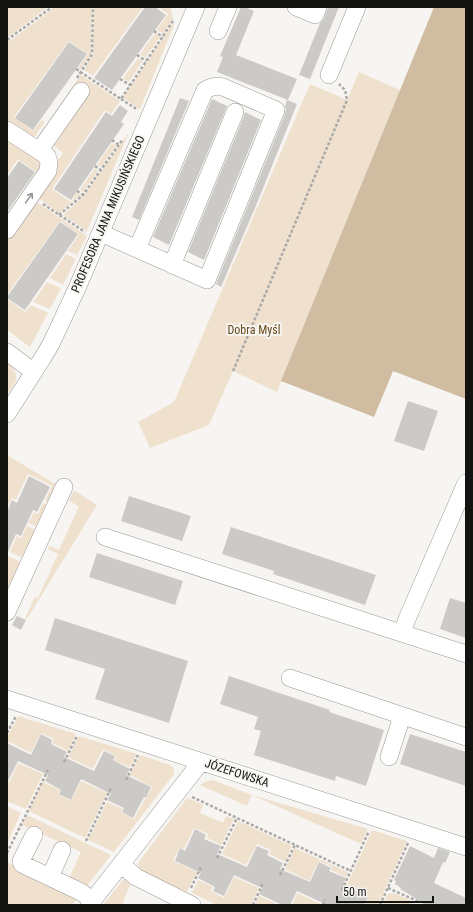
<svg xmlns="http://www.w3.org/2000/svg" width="473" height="912" viewBox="0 0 473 912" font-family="'Roboto Condensed',sans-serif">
	<rect width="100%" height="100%" fill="#f7f5f2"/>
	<path fill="#efe1ce" d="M7 7H48L7 38Z
		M55 7H92L91 54 80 70 78 68 88 54 69 41 14 117 33 131 42 120 45 122 33 139 7 124V43Z
		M94 7H143L93 76 84 70 93 54Z
		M158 7H169L172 9 171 10 173 19 163 34 157 30 168 14Z
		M173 23 174 25 140 109 123 98Z
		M155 33 160 37 145 58 140 54Z
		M138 58 143 61 129 82 123 78Z
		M359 72 400 90 277 392 233 371 209 425 150 448 138 422 174 402 310 84 347 100Z
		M81 75 120 101 111 114 105 110 52 189 71 202 77 193 80 195 59 213 34 195 63 153 54 146 88 96 73 86Z
		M129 132 87 231 63 215 84 196Z
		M7 133 47 161 38 173 18 159 7 175Z
		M112 143 116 146 101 167 97 165Z
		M95 168 98 171 83 192 80 190Z
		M32 199 87 236 77 255 68 251 79 234 60 221 7 295V234Z
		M66 254 76 259 63 285 50 278Z
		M47 282 61 288 50 309 33 302Z
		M7 299 25 312 31 305 48 313 30 347 7 330Z
		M7 363C22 375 16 382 7 395Z
		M7 455 57 485 49 503 45 500 52 486 28 474 16 500 12 498 7 508Z
		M74 490 97 505 27 619 25 618 35 597 38 598 58 554 48 549 49 546 59 550 79 506 69 501Z
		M43 503 48 505 38 527 28 523 34 512 38 514Z
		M27 526 36 530 23 558 10 552 17 536 21 538Z
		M8 556 21 562 7 593V558Z
		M18 716 76 734 68 751 52 743 54 739 41 733 31 753 7 741V738Z
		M79 736 137 754 130 767 114 760 116 756 103 749 93 769 68 757Z
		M140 755 170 765 174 769V774L114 852 88 840 107 802 123 809 121 812 134 819 145 799H146L152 787 130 775Z
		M18 763 43 774 26 809 7 801V782L9 783Z
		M213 780 252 795 368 829 361 844 252 795 247 806 200 785 205 782Z
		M81 781 107 793 85 838 29 811 43 782 60 790 58 794 71 801Z
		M187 798 203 805 200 813 223 823 226 816 234 819 221 845 207 838 208 834 194 828 184 849 180 847 173 861 197 872 187 892 141 871 139 869 138 863Z
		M7 806 21 813 7 844Z
		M27 815 111 855 83 891 67 883 81 852 22 825Z
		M238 821 292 846 285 862 269 854 271 850 257 844 246 865 222 854Z
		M372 830 407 841 378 905H365L369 896 347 885Z
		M295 848 348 872 346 877 331 870 332 867 319 861 309 881 285 869Z
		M7 862 64 888 81 895 72 905H7Z
		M125 877 132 880 122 905H103Z
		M234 877 259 888 251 905H217L192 893 198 880 213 887 211 891 224 898Z
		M297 893 321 904 320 905H292Z
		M394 893 410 900 414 905H383L388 894Z
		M259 896 275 903 274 905H255Z"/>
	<path fill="#cfbca1" d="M434 7H466V399L393 371 374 417 281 381Z"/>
	<path fill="#cccac7" d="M145 7H155L166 15 112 90 94 78Z
		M241 7H245L254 11 236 55 297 79 288 100 217 72 223 57 220 56Z
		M328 7H339L310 79 299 75 320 23 324 19Z
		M69 42 87 54 33 130 15 118Z
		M180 98 189 101 139 220 132 217Z
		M212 99 227 106 169 245 153 237Z
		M287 100 297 104 255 208 221 287 216 284 285 114 286 109 285 106Z
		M120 105 128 111 121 122 124 124 71 200 54 189 106 112 112 116Z
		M245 112 261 120 204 260 188 252 244 116Z
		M19 161 35 172 7 212V178Z
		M60 222 78 234 25 310 7 298V297Z
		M408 401 438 411 424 451 394 441Z
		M29 476 50 487 37 512 33 510 21 536 16 534 7 554V512L12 500 17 503Z
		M129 496 191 516 182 541 121 521Z
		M231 527 376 575 365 605 273 574 274 571 222 554Z
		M97 553 183 581 175 605 89 577Z
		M450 598 466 603V638L440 629Z
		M17 616 26 620 21 630 12 625Z
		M55 618 188 661 169 723 95 699 105 669 45 650Z
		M229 676 330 710 329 712 384 730 366 786 336 776 335 781 254 755 261 731 254 729 258 717 220 704Z
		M41 734 52 740 51 744 67 752 64 757 94 771 104 751 115 756 113 760 130 769 126 775 151 787 146 798 144 797 133 818 122 812 124 808 107 800 111 794 81 779 71 800 59 794 61 790 45 781 48 775 18 761 7 783V743L31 755Z
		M410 734 466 752V786L400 764Z
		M195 829 206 835 204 839 221 846 217 854 247 867 257 846 269 851 267 855 283 863 280 869 310 882 319 862 331 868 329 871 346 878 343 885 368 897 364 905H327L297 891 290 905H282L259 894 262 888 234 875 224 896 213 891 215 887 198 878 201 873 175 861 180 848 185 851Z
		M410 846 434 858 438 848 450 852 445 863 443 862 434 883 466 898V905H425L407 893 400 889 401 888 395 884 396 881 394 880Z"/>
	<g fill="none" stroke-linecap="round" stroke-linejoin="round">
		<g stroke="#9b9895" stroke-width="18">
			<path id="minor" d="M296 7 315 15 318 7
				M218 31 228 7
				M329 75 357 7
				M7 130 47 156 49 162 48 171 7 230
				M39 151 81 91
				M101 233 207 280 276 110 223 87C216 85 211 87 205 90L137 249
				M172 265 235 112
				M7 352 34 372
				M7 414 42 359 51 344 78 286 196 7
				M105 537 466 654
				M7 612 64 487
				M402 633 407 619 466 483
				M290 678 466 737
				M7 699 466 847
				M389 757 402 716
				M34 835 21 861 22 864 81 892 93 901
				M121 864 136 877 192 905
				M50 877 62 850
				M89 905 201 762"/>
		</g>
		<path stroke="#abaaa7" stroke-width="2.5" stroke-dasharray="3 2" stroke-linecap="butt" d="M154 31 163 37
			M7 40 52 7
			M137 55 146 61
			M76 69 121 99 173 21
			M77 78 92 54 93 7
			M120 79 130 85
			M121 99 138 110
			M112 140 119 145
			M95 166 101 170
			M77 191 83 195
			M43 204 85 232
			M59 215 83 195 123 139
			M233 371 347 100 345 90 339 84
			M7 733 16 716
			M64 762 77 736
			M126 780 138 755
			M192 797 351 871
			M86 841 111 788
			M7 853 48 770
			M217 858 237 818
			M280 875 295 845
			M191 888 201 867
			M388 888 417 901 418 905
			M342 890 369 831
			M253 905 263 883
			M323 905 325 899
			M380 905 408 843"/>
		<use href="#minor" stroke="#fff" stroke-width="17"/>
	</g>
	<defs><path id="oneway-shaft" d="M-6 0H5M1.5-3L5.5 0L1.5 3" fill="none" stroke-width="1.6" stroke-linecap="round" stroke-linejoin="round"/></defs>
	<use stroke="#959594" href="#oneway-shaft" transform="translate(29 198) rotate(-55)"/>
	<g text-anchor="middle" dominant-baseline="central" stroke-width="4" stroke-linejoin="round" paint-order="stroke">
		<g font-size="12" fill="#131311" stroke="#f7f5f2">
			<text transform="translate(108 214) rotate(-67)">PROFESORA JANA MIKUSIŃSKIEGO</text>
			<text transform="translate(237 773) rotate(18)">JÓZEFOWSKA</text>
		</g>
		<g font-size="12" fill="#66491b" stroke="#f7f5f2">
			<text x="254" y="330">Dobra Myśl</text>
		</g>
	</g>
	<rect width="473" height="912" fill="none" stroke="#131311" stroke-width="16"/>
	<path d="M337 896v6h96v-6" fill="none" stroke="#131311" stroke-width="2"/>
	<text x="343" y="896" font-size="12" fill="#131311" stroke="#f7f5f2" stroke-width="3" paint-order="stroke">50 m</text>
</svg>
